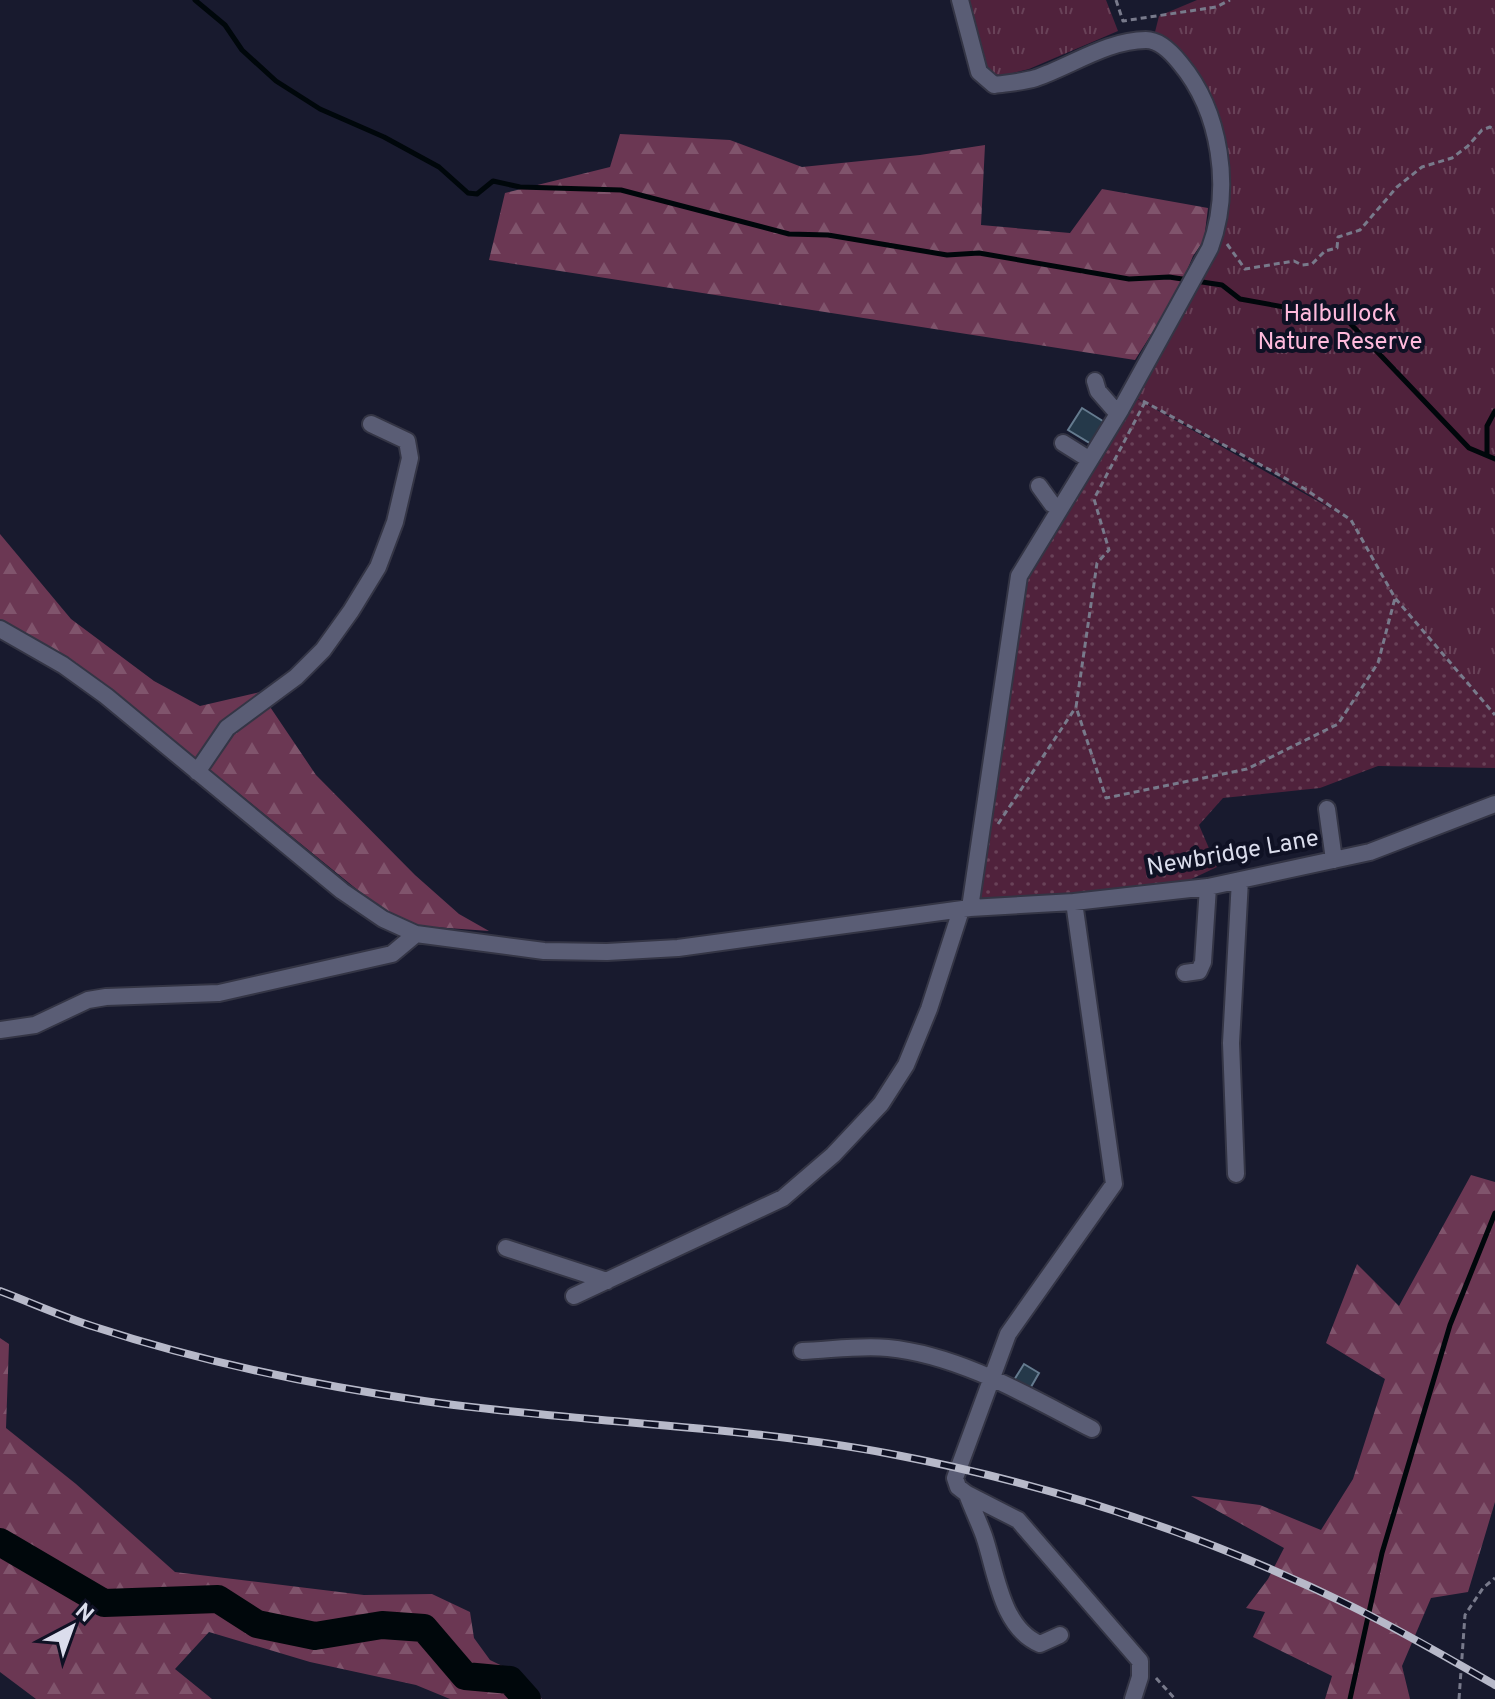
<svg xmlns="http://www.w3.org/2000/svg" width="1495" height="1699" viewBox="0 0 1495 1699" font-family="Overpass,sans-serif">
	<defs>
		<pattern id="grass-dots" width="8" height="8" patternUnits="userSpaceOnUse" patternTransform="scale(2)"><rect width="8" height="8" fill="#50223c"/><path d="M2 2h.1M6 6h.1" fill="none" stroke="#694258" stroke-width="1.8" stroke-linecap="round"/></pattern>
		<pattern id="forest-firs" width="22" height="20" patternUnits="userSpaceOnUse" patternTransform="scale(2)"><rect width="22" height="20" fill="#6b3753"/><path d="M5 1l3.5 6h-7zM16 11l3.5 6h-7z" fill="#80546c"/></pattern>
		<pattern id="park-tufts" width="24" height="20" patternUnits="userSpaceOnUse" patternTransform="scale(2)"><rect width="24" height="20" fill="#50223c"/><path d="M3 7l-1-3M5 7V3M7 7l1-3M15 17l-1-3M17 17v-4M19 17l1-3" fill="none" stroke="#694258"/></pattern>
	</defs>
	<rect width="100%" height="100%" fill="#181a2e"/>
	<path fill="url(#grass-dots)" d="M1134 397 1351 520 1434 644 1495 714V768L1378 766 1320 788 1223 798 1199 825 1217 867 1164 892 970 908 1019 576Z"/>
	<path fill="url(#forest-firs)" d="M620 134 730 140 802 167 920 155 985 145 981 225 1070 233 1102 189 1208 208 1204 240 1193 256 1178 292 1135 360 489 260 505 193 610 167Z
		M0 534 71 619 154 681 200 706 260 692 316 775 415 875 459 914 489 931 420 926 381 909 108 687 62 654 0 620Z
		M1471 1175 1495 1182V1502L1468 1592 1431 1598 1402 1666 1410 1699H1325L1332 1676 1253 1637 1265 1612 1246 1608 1268 1579 1284 1548 1191 1496 1260 1505 1321 1530 1353 1479 1385 1379 1326 1343 1357 1264 1399 1306Z
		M0 1338 9 1344 6 1428 76 1484 175 1572 364 1595 432 1594 470 1612 474 1638 490 1660 519 1674 542 1699H450L416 1685 310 1662 209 1632 175 1669 212 1699H36L0 1672Z"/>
	<path fill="url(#park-tufts)" d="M968 0H1106L1118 31 1029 69 997 77 986 68Z
		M1197 0H1495V714L1434 644 1377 566 1350 520 1264 467 1129 394 1215 235 1213 121 1154 36 1159 16Z"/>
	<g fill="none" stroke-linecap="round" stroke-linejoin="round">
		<path stroke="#00070b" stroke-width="5" d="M195 0 225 25 242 50 276 81 320 109 384 137 439 167 468 193 477 194 493 181 520 187 621 190 789 234 828 235 947 255 979 253 1129 279 1169 277 1222 285 1240 299 1345 318 1469 448 1495 459
			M1487 454V426L1495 411
			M1350 1699 1382 1553 1450 1325 1495 1213"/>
		<path stroke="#00070b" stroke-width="28" d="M0 1542 104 1603 218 1599 257 1624 315 1636 382 1625 424 1628 465 1676 510 1680 527 1699"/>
	</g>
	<path fill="#25394a" stroke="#657b8f" stroke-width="2" d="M1082 408 1106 423 1093 445 1068 430Z
		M1024 1364 1039 1373 1027 1394 1011 1385Z"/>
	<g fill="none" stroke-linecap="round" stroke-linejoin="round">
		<g stroke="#343545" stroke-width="20">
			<path id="minor" d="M960 0 979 72 994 85C1008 83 1023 82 1036 78 1071 66 1108 40 1146 40 1160 40 1172 53 1180 63 1221 112 1232 189 1210 248L1121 409 1019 576 970 908
				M1095 381 1098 391 1118 414
				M1063 443 1090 460
				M1039 486 1052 504 1060 509
				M0 629 63 665 106 696 342 891 383 919 416 934 544 951 607 952 678 948 970 908 1074 902 1208 887 1370 852 1495 804
				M197 772 227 728 296 677 323 650 351 611 378 567 395 522 410 458 407 441 371 424
				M1327 809 1334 860
				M1074 902 1114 1184 1008 1334 955 1478 958 1487 967 1494 1018 1520 1140 1661V1677L1133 1699
				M1185 973 1199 971 1203 962 1208 887
				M0 1030 35 1025 88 1000 106 997 219 993 392 954 416 934
				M1236 1174 1231 1043 1240 880
				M506 1248 607 1281
				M574 1296 783 1198 833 1155 881 1104 906 1065 929 1009 961 910
				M802 1351C830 1350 861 1345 888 1348 960 1355 1030 1397 1092 1429
				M967 1494C972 1508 979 1522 984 1536 996 1571 1001 1628 1040 1644L1060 1635"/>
		</g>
		<path stroke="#787a8b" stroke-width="3" stroke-dasharray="6 4" stroke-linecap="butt" d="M1116 0 1123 21 1216 7 1230 0
			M1227 244 1245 269 1294 261 1302 265 1312 264 1325 251 1337 248 1338 237 1360 230 1397 187 1422 167 1452 158 1468 146 1482 130 1490 127 1495 130
			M1143 401 1305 489 1351 520 1395 598 1495 715
			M1145 402 1094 499 1109 550 1097 563 1076 707 1106 798 1247 769 1338 724 1378 663 1395 598
			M998 824 1076 707
			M1156 1678 1175 1699
			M1459 1699 1465 1615 1483 1588 1495 1578"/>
		<use href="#minor" stroke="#5a5d75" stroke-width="16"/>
		<g stroke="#b7b9c9" stroke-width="8">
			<path id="rail" d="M0 1291C32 1303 63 1317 95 1327 202 1362 313 1385 424 1401 579 1423 737 1425 891 1454 1049 1484 1206 1535 1351 1606 1400 1630 1448 1658 1495 1685"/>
		</g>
		<use href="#rail" stroke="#0f1124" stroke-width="5" stroke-dasharray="15" stroke-linecap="butt"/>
	</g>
	<g text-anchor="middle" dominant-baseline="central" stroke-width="8" stroke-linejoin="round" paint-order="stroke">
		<g font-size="24" fill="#ffbadc" stroke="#0f1124">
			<text x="1340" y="315">Halbullock<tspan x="1340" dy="28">Nature Reserve</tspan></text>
		</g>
		<g font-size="24" fill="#dbddec" stroke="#0f1124">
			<text transform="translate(1233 854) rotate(-10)">Newbridge Lane</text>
		</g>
	</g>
	<g transform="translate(72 1627) rotate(41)" stroke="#0f1124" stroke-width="6" paint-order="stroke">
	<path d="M0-6L14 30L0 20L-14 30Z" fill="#dbddec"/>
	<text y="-12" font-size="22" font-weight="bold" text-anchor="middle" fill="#dbddec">N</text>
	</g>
</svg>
